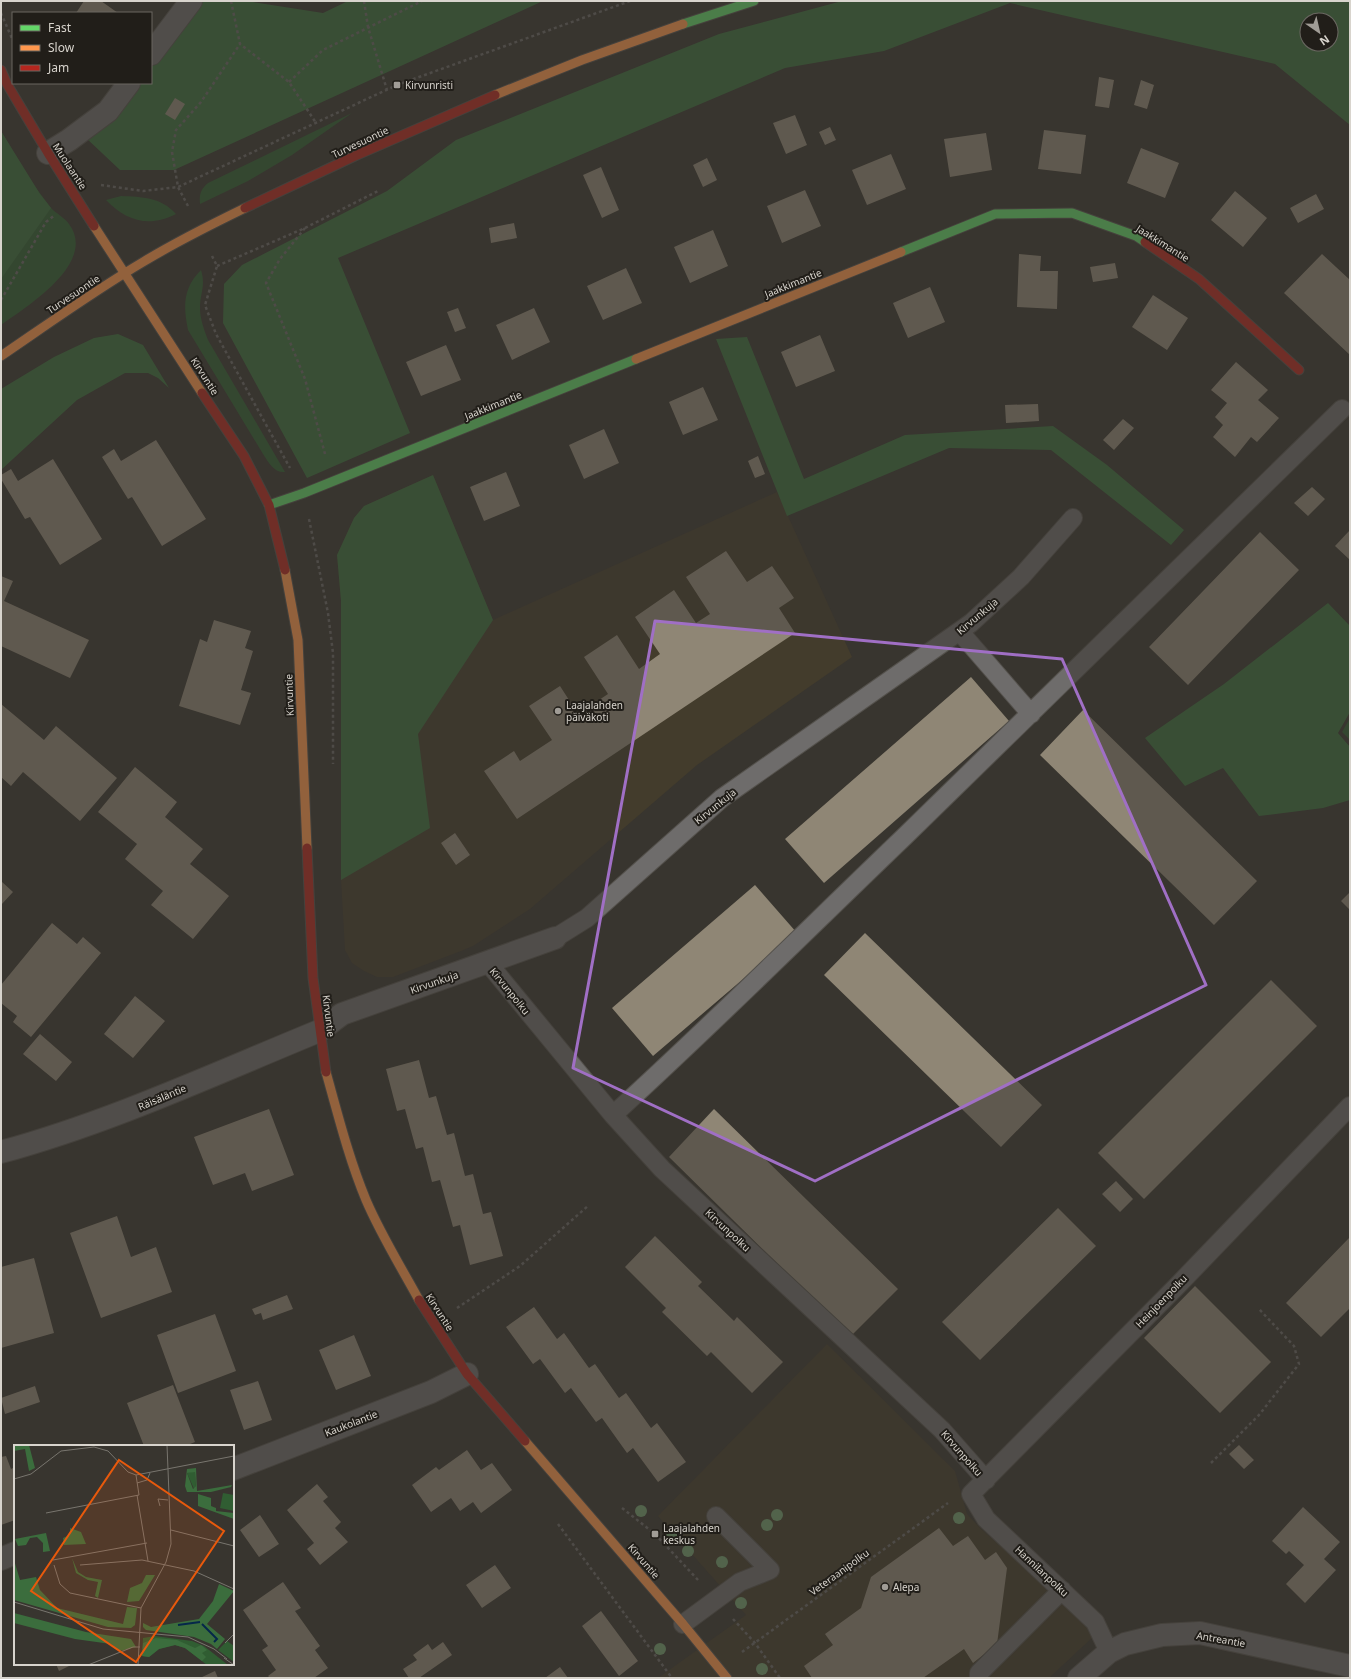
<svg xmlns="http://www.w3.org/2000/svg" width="1351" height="1679" viewBox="0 0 1351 1679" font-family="'Noto Sans',sans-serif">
	<rect width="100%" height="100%" fill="#38352f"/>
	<path fill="#433c2c" d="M433 475 493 620 777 492 852 657 697 765 530 909 473 946 461 951 393 977H377L364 971 352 963 345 950 341 880V601L337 555 354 518 364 506Z
		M827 1344 955 1471 967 1514 981 1529 1063 1600 1095 1635 1049 1678H658L746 1615 658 1516Z"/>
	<path fill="#305d32" d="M352 113 292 155 248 181 200 204C199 194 201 189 208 183Z
		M1 131C14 152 26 176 42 196 45 200 48 204 51 208 57 214 65 218 69 224 98 263 26 307 1 325Z
		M121 196C142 197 161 197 176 214 149 228 126 221 106 200Z
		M201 270C206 286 200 293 200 308 200 319 204 329 208 340L285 472C274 473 269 463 263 454L188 330C183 306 183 288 201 270Z
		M1350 718V740L1342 732Z"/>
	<path fill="#3b6d3d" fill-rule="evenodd" d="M198 1H246L323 13 348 1H543L174 170H120L85 137 138 83H151V65Z
		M842 1H1350V125L1275 64 1010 3 884 51 785 68 338 258 410 433 307 478 223 323 224 284 242 265 387 191 456 140 719 34ZM1307 20H1331V44H1307Z
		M1 131 40 194 51 208 1 279Z
		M118 334 143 345 169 388 158 378 148 373H125L77 400 1 470V389L54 357 94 338Z
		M747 337 804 479 905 435 1053 426 1107 465 1184 530 1171 545 1051 450 949 448 787 516 716 339Z
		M433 475 493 620 418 734 430 828 341 880V601L337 555 354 518 364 506Z
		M1328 603 1350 626V712L1338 733 1350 747V800L1323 808 1259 816 1223 768 1185 786 1145 738 1224 684Z"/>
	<path fill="#8f8675" d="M84 1H101L118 13H76Z
		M1099 77 1114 80 1109 108 1095 106Z
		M1141 80 1154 85 1147 109 1134 105Z
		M175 98 185 104 175 120 165 114Z
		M795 115 807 145 786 154 773 123Z
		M830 127 836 140 825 145 819 132Z
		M1044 130 1086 135 1081 174 1038 169Z
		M986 133 992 170 950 177 944 139Z
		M1141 148 1179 163 1165 198 1127 183Z
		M891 154 906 189 867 205 852 170Z
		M707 158 717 180 703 187 693 165Z
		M601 167 619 210 602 218 583 175Z
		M805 190 821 226 782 243 767 206Z
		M1235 191 1267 218 1243 247 1211 220Z
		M1316 194 1324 209 1298 223 1290 208Z
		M514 223 517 238 491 243 489 228Z
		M713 230 728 266 690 283 674 247Z
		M1019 254 1041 256 1040 271H1058L1057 309 1017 307Z
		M1322 254 1350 280V355L1284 293Z
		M1115 263 1118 278 1093 282 1090 267Z
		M626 268 642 303 603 320 587 286Z
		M930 287 945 322 908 338 893 303Z
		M1153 295 1188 318 1167 350 1132 327Z
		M458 308 466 328 455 332 447 312Z
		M534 308 550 342 512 360 496 325Z
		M820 335 835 371 796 387 781 352Z
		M446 345 461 380 421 396 406 362Z
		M1236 362 1268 390 1258 400 1279 418 1257 442 1251 437 1235 457 1213 437 1223 425 1215 417 1227 403 1211 390Z
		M703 387 718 420 683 435 669 402Z
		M1038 404 1039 421 1006 423 1005 405Z
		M1123 419 1134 428 1114 450 1103 440Z
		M604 429 619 463 584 479 569 445Z
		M156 440 206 519 162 546 132 497 128 499 102 457 114 449 121 461Z
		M758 456 765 474 755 478 748 461Z
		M53 459 102 539 60 565 30 517 25 519 1 479V475L11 469 18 481Z
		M506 472 520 506 484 521 470 487Z
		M1312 487 1325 499 1308 516 1294 503Z
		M1350 530V560L1335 546Z
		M1260 532 1299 570 1188 685 1149 647Z
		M726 551 747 582 772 566 794 598 779 608 795 633 517 819 484 771 514 751 520 761 552 740 529 706 560 686 578 714 608 694 584 657 617 635 639 669 660 654 635 617 674 590 696 623 710 614 686 577Z
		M1 576 13 581 4 601 89 640 70 678 1 646Z
		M214 620 251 631 245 648 253 651 241 690 251 693 240 725 179 706 200 639 207 642Z
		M971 677 1009 721 824 883 785 839Z
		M1 704 44 740 56 726 117 778 80 821 23 772 11 786 1 777Z
		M1083 710 1257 881 1214 925 1040 755Z
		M135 767 177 802 165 817 203 849 190 864 229 896 193 939 151 905 163 891 125 859 137 844 98 812Z
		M455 833 470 855 456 865 441 843Z
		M1 881 13 892 1 905Z
		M755 885 797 933 653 1056 612 1008Z
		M1350 892V910L1341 901Z
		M52 923 77 944 83 937 101 953 31 1037 13 1022 17 1016 1 1003V985Z
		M865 933 1042 1105 1001 1147 824 975Z
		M1271 980 1317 1026 1144 1199 1098 1153Z
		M135 996 165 1021 133 1058 104 1034Z
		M40 1034 72 1062 56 1081 23 1054Z
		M419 1060 429 1098 436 1096 447 1135 454 1133 465 1176 473 1174 483 1214 491 1212 503 1256 470 1265 460 1225 453 1227 440 1180 432 1182 423 1147 416 1149 405 1109 397 1111 386 1069Z
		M269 1109 294 1175 252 1191 245 1173 213 1185 194 1137Z
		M714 1109 898 1289 851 1336 669 1157Z
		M1116 1181 1133 1199 1120 1212 1102 1194Z
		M1058 1208 1096 1246 980 1360 942 1322Z
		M117 1216 131 1257 156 1247 172 1292 101 1318 70 1233Z
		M655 1236 702 1282 698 1286 734 1321 737 1317 783 1362 752 1393 711 1352 707 1356 662 1312 666 1308 625 1267Z
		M1350 1237V1308L1321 1337 1286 1303Z
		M34 1258 54 1333 1 1348V1267Z
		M1195 1286 1271 1362 1220 1413 1144 1338Z
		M287 1295 293 1309 263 1320 261 1313 255 1315 252 1309Z
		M534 1307 557 1339 564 1333 589 1368 595 1364 619 1398 626 1393 651 1428 657 1423 686 1462 658 1482 633 1448 627 1453 602 1418 596 1422 571 1388 565 1393 540 1359 533 1364 506 1327Z
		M215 1314 236 1371 178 1393 157 1335Z
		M354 1335 371 1376 336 1390 319 1350Z
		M258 1381 272 1420 244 1430 230 1390Z
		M173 1385 195 1442 185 1446H144L127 1403Z
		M35 1386 40 1402 5 1414 1 1398Z
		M1239 1445 1254 1460 1244 1469 1229 1454Z
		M467 1450 481 1470 492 1463 512 1490 481 1513 473 1502 460 1511 451 1498 431 1512 412 1485 436 1467 439 1470Z
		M6 1456 11 1469 15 1467V1520L1 1525V1457Z
		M317 1484 328 1497 323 1501 341 1522 335 1528 348 1542 320 1565 307 1549 314 1543 287 1510Z
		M1303 1507 1340 1542 1324 1559 1336 1570 1305 1603 1286 1584 1304 1565 1289 1551 1286 1554 1272 1541Z
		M260 1515 279 1544 259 1557 240 1530Z
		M939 1528 953 1546 968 1536 985 1560 996 1552 1007 1568 997 1644 973 1663 964 1649 923 1678H812L804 1666 833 1645 825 1634 861 1608 871 1577Z
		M495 1565 511 1588 482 1608 466 1585Z
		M283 1582 301 1608 295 1611 320 1646 315 1650 328 1668 314 1678H270L268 1676 276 1670 262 1650 268 1646 243 1610Z
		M601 1611 638 1661 619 1676 582 1626Z
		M443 1642 452 1655 419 1678H409L403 1669 417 1660 413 1655 428 1644 432 1650Z
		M56 1664H73L59 1671Z
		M560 1667 568 1678H545Z
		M215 1671 218 1678H200Z"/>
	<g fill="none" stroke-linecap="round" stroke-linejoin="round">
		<g stroke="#54514c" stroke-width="20">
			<path id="lane" d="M960 632 1031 714
				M555 938 587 918 722 798 971 623 1021 577 1073 518
				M488 963 613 1115 662 1169 942 1430 986 1480
				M613 1115C712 1025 807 930 904 837 1050 695 1196 552 1342 409
				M683 1624 740 1582 770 1570 716 1516
				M1109 1652 1095 1622 986 1519 971 1494 1178 1285 1350 1106
				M979 1678V1673L1062 1590"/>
		</g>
		<g stroke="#54514c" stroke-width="24">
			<path id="street" d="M151 54 191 1
				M48 153 69 140 108 111 129 83
				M1 1152C111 1122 214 1074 319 1031L342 1014 555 938
				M233 1469 431 1392 467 1374
				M1 1559 15 1553
				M1079 1678 1109 1652 1125 1644 1162 1635 1200 1633 1350 1666"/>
		</g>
		<g stroke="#54514c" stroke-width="11">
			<path id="fast" d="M683 24 754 1
				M901 252 995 214 1072 213 1136 236 1145 242
				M269 505 304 493 636 359"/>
		</g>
		<g stroke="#54514c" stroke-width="11">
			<path id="slow" d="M495 95 582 60 683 24
				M94 226 202 393
				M1 356C48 324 94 291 143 262 176 242 210 225 245 208
				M636 359 901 252
				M285 570 298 640 307 848
				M326 1072C338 1115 349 1159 366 1200 381 1235 401 1267 419 1300
				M525 1441 683 1624 727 1678"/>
		</g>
		<g stroke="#54514c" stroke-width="11">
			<path id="jam" d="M1 70 7 84 48 153 94 226
				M245 208 357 155 495 95
				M1145 242 1199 279 1299 370
				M202 393 244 456 269 505 285 570
				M307 848 313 978 326 1072
				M419 1300 467 1374 525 1441"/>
		</g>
		<path stroke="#686665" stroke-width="2.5" stroke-dasharray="3 3" stroke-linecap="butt" d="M231 1 240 44 289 82 316 123
			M364 1 368 27 387 90
			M1 13 13 41
			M289 82 323 50 422 1
			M101 185 143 191 178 187 397 85 630 1
			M188 206 178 187 172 152 176 130 201 102 240 44
			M305 228 280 259 266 283 305 379 325 454
			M212 256 217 266 205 305 216 334 290 468
			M217 266 305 228 378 191
			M1 300 46 222 55 215
			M309 519 328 613 333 653V764
			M457 1308 520 1266 589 1205
			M1211 1463 1259 1415 1299 1364 1294 1346 1258 1308
			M622 1508 655 1534 699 1581
			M558 1524 672 1678
			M733 1619 755 1643 780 1678
			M742 1652 948 1503"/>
		<use href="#lane" stroke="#6e6c6b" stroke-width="18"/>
		<use href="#street" stroke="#6e6c6b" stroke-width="22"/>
		<use href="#fast" stroke="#63d668" stroke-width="9"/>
		<use href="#slow" stroke="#ff974d" stroke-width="9"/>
		<use href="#jam" stroke="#b3261e" stroke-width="9"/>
	</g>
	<g fill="#719c6e">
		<circle cx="641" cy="1511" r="6"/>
		<circle cx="777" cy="1515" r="6"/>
		<circle cx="959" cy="1518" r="6"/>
		<circle cx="767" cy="1525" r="6"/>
		<circle cx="672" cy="1536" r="6"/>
		<circle cx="688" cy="1551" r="6"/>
		<circle cx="722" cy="1562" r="6"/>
		<circle cx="741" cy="1603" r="6"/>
		<circle cx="660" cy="1649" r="6"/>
		<circle cx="762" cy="1669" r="6"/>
	</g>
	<path d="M0 0H1351V1679H0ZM655 621 1062 659 1206 985 815 1181 573 1068Z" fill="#38352f" fill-opacity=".55" fill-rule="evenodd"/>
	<path fill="none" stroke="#a06fc5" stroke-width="3" stroke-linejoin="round" d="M655 621 1062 659 1206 985 815 1181 573 1068Z"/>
	<g fill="#a09c96" stroke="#211e19" stroke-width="1.5">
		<rect x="393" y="81" width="8" height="8" rx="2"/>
		<circle cx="558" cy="711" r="4"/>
		<rect x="651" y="1530" width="8" height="8" rx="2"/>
		<circle cx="885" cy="1587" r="4"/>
	</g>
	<g text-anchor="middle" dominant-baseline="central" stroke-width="4" stroke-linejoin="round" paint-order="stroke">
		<g font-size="10" fill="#d8d4cd" stroke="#211e19" text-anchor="start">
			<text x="405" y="85">Kirvunristi</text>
			<text x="566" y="705">Laajalahden<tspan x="566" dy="12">päiväkoti</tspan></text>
			<text x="663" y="1528">Laajalahden<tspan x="663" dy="12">keskus</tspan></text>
			<text x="893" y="1587">Alepa</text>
		</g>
		<g font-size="10" fill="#d8d4cd" stroke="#211e19">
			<text transform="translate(360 142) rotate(-25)">Turvesuontie</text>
			<text transform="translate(70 166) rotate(57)">Muolaantie</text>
			<text transform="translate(1163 243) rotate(32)">Jaakkimantie</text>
			<text transform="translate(793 283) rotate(-22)">Jaakkimantie</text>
			<text transform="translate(73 294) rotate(-34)">Turvesuontie</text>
			<text transform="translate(205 376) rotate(57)">Kirvuntie</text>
			<text transform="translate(493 405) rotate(-22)">Jaakkimantie</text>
			<text transform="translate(977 616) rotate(-40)">Kirvunkuja</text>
			<text transform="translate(289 695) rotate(-92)">Kirvuntie</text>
			<text transform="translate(715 806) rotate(-39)">Kirvunkuja</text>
			<text transform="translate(434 982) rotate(-19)">Kirvunkuja</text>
			<text transform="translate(510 991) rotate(51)">Kirvunpolku</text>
			<text transform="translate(329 1016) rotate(83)">Kirvuntie</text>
			<text transform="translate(162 1097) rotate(-23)">Räisäläntie</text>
			<text transform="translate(728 1230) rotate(43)">Kirvunpolku</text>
			<text transform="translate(1161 1301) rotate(-46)">Heinjoenpolku</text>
			<text transform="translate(440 1312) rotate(57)">Kirvuntie</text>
			<text transform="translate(351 1423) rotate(-21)">Kaukolantie</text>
			<text transform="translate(962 1453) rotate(49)">Kirvunpolku</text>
			<text transform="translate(644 1561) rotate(49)">Kirvuntie</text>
			<text transform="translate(1042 1571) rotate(43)">Hannilanpolku</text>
			<text transform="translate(839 1572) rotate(-36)">Veteraanipolku</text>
			<text transform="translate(1221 1639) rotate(10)">Antreantie</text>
		</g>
	</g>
	<g transform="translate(14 1445)">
		<rect width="220" height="220" fill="#38352f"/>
		<path d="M181 26 182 41 180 44 173 28ZM209 48 220 50V66L206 63ZM141 191 178 196 190 201 214 220H193L171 203 161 200 145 204 135 212 128 211 129 193ZM213 196 220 201V217L204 205Z" fill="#305d32"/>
		<path d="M0 0H15L21 23 15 26 11 4 0 6ZM182 23 183 46 218 40 217 42 197 47H173L171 41 173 24ZM181 27 182 41 179 44 173 28ZM184 49 197 53V61L202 63V66L220 68V74L184 61ZM56 83 67 87 72 99 50 100 49 93 56 90ZM32 88 36 106 29 107V98L23 92 16 93 12 100 4 101 1 94ZM58 113 64 127 72 132 88 135 84 153 81 151 84 137 74 135 62 128ZM0 115 6 135 22 132 26 145 43 163 109 179 113 162 123 163 121 180 117 183 94 182 0 155ZM132 130H141L125 156 113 157 116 143 128 138ZM205 139 220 146 193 179 211 194 203 204 197 199 180 192 132 185 129 182V178L137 182 185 174 199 156ZM0 168 72 187 117 194 122 202 106 206 97 199 61 194 0 178ZM142 193 163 195 181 203 187 200 193 205 188 208 192 212 188 216 171 203 161 200 145 204 135 212 128 211 129 198Z" fill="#3b6d3d" fill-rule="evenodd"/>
		<path fill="none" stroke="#05274a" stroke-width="2" d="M188 179 203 194 200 197M164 180 186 177"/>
		<path fill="none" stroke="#78756e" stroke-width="1" d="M0 34 17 29 47 6 80 2 94 6 114 27 122 30 220 11M123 38 133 35 136 28M123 50 134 116M146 61 144 54 154 55M32 68 125 50 122 30M157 85 220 101M39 115 133 98M40 120 46 139 56 148 127 163M66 120 128 115 180 126 220 144M0 157 89 184 174 192 200 204 213 214M211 198 220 189M210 213 220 220M74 220 119 202H126M124 220 127 163 152 117 157 99 153 0"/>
		<path fill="#e8590c" fill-opacity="0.15" stroke="#e8590c" stroke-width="2" d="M105 15 210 86 122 217 17 146Z"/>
		<rect width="220" height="220" fill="none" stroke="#d8d4cd" stroke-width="2"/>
	</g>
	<rect width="1351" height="1679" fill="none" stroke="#d8d4cd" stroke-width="4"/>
	<rect x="12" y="12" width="140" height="72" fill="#211e19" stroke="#6a6761"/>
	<rect x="20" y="25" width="20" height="6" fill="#63d668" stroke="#6a6761"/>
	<text x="48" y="32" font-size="12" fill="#d8d4cd">Fast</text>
	<rect x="20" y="45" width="20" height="6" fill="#ff974d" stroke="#6a6761"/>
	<text x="48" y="52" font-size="12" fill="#d8d4cd">Slow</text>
	<rect x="20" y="65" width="20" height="6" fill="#b3261e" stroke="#6a6761"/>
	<text x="48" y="72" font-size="12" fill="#d8d4cd">Jam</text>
	<g transform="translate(1319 32) rotate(146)"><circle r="19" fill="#211e19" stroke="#6a6761"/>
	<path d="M0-3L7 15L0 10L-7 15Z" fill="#a09c96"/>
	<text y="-6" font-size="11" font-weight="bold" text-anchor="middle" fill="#d8d4cd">N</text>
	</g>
</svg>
